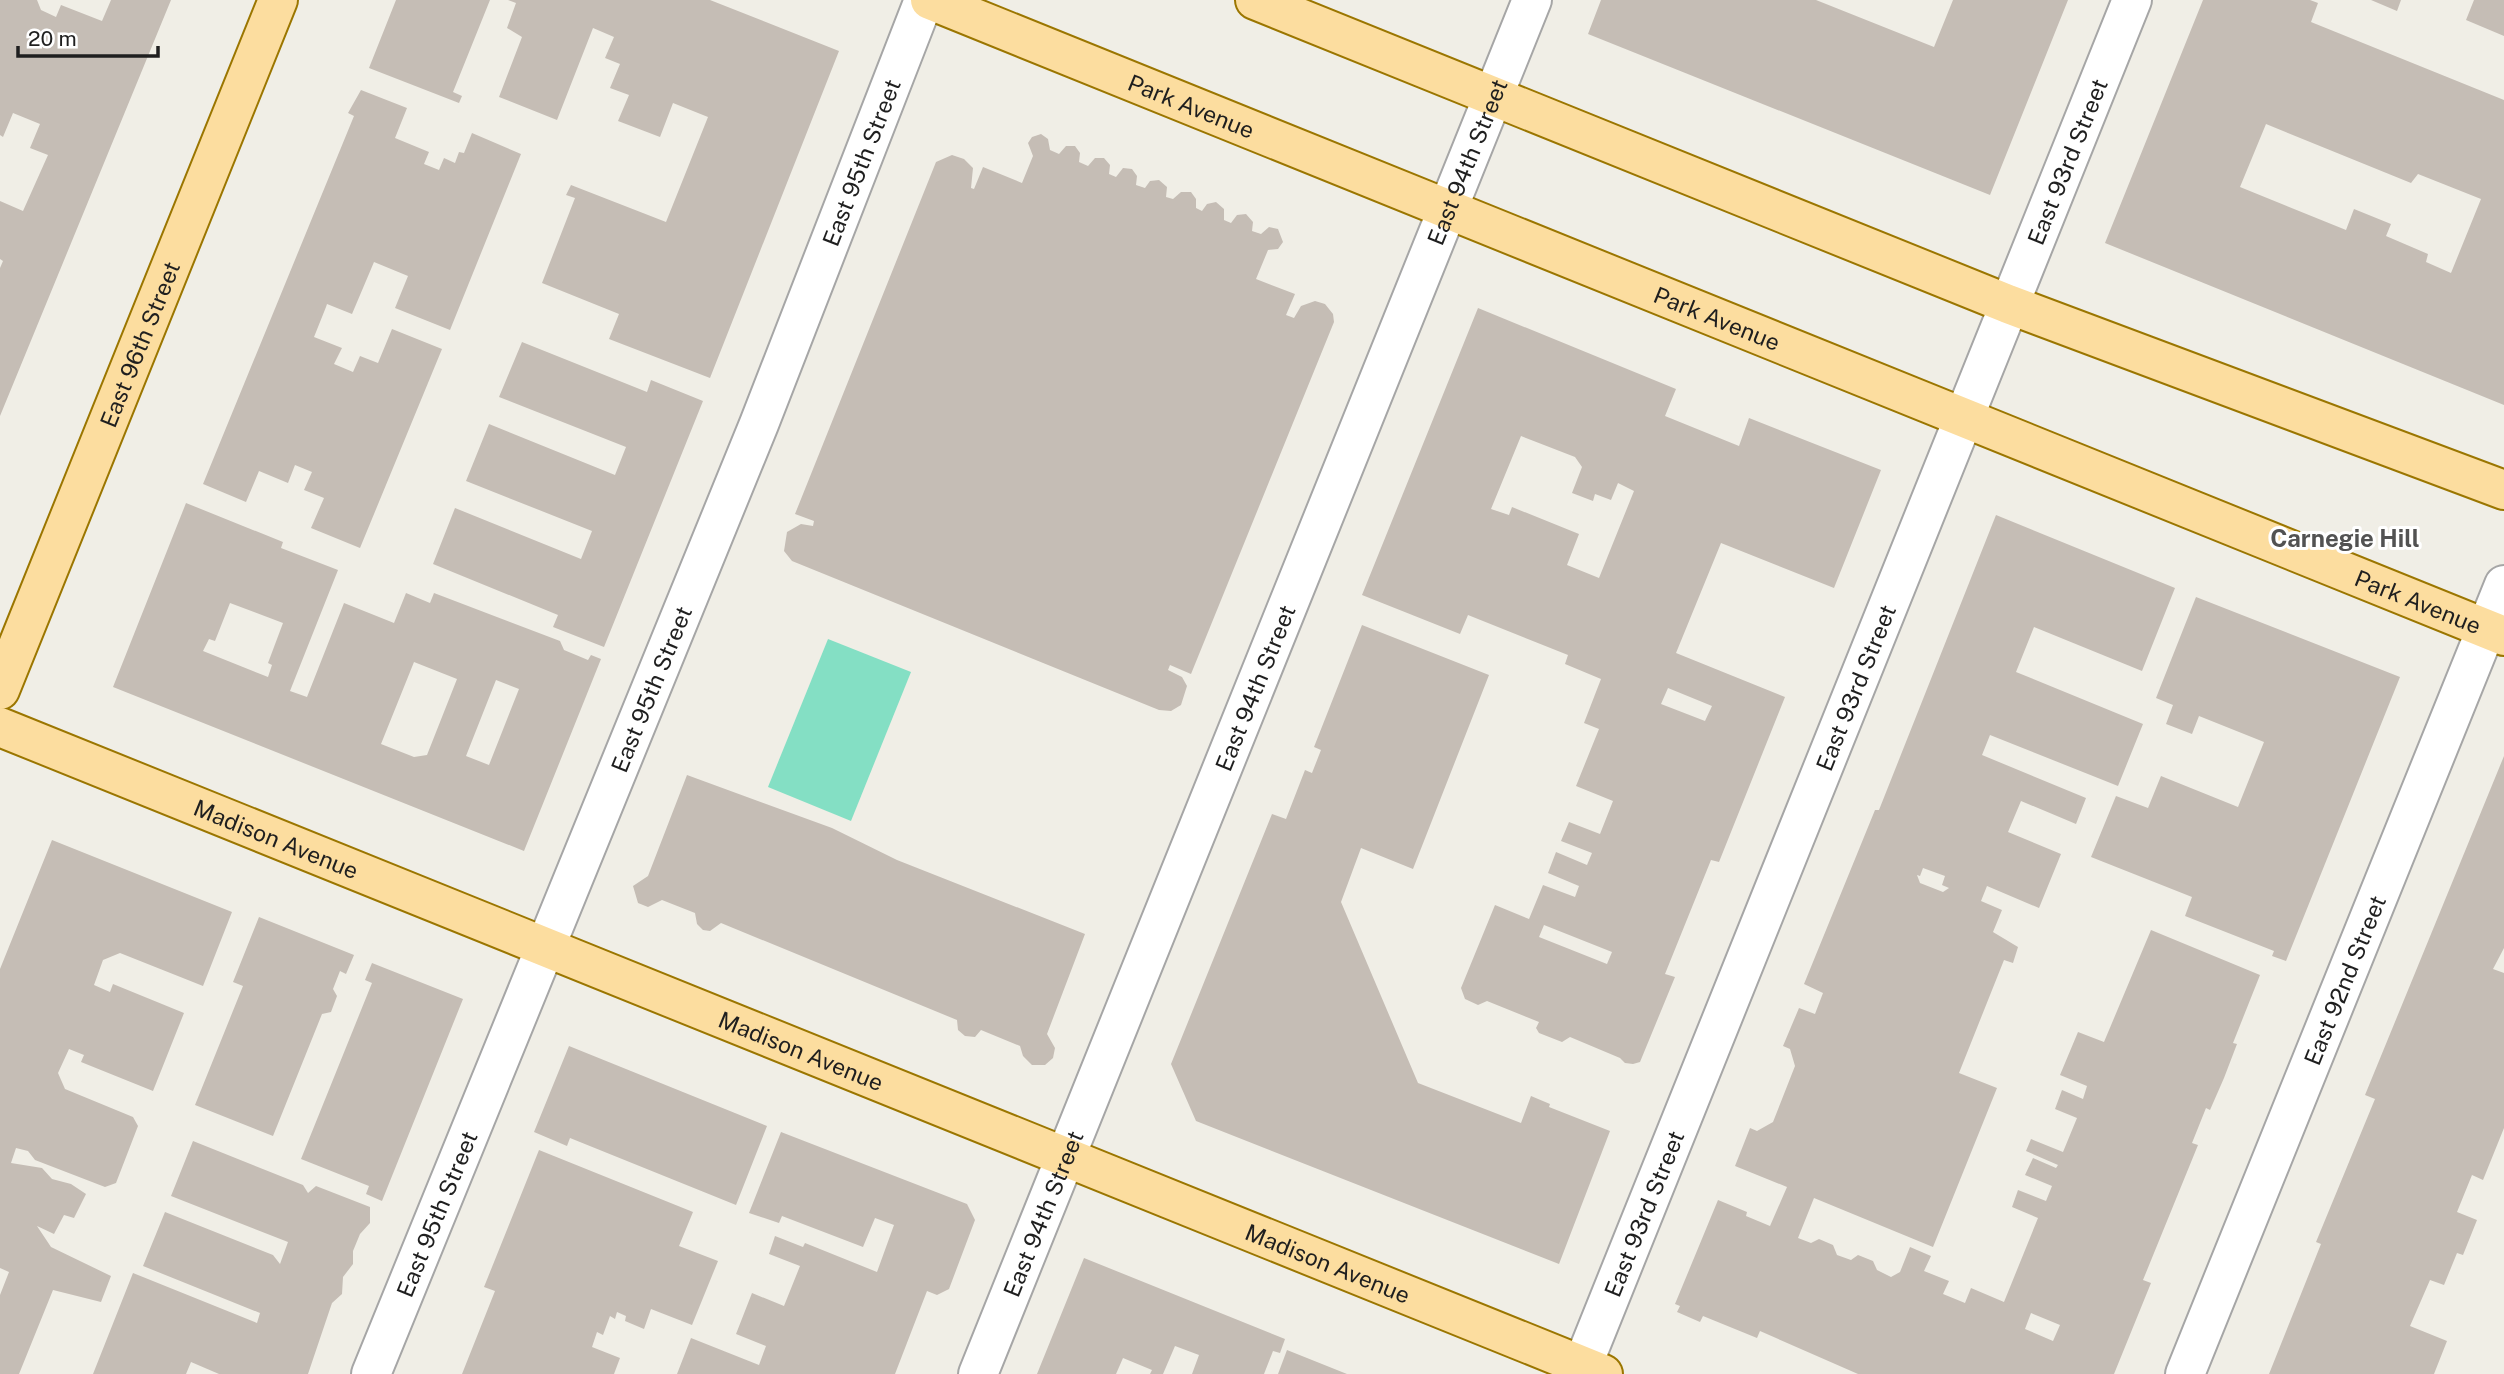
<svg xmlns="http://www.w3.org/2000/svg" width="2504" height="1374" viewBox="0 0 2504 1374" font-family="'Public Sans',sans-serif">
	<rect width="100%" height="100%" fill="#f0eee6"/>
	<path fill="#84dfc4" d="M828 639 911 672 851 821 768 787Z"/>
	<path fill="#c5bdb5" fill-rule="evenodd" d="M0 0H37L41 10 56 17 61 5 102 21 111 0H171L0 416V268L3 261 0 259V201L23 211 48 155 30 148 40 124 13 113 3 137 0 135Z
		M396 0H490L453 92 462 96 459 103 369 68Z
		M508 0H710L839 51 710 378 609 339 619 314 542 283 575 198 566 195 571 185 666 222 708 117 673 103 660 137 618 121 629 95 610 88 620 64 605 58 614 37 593 28 557 120 499 97 522 37 507 28 516 3Z
		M1601 0H1816L1934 47 1953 0H2068L1990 195 1588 34Z
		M2203 0H2310L2318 3 2311 22 2504 100V405L2105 243ZM2266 124 2411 183 2418 174 2481 199 2451 273 2426 262 2428 254 2386 236 2391 224 2354 209 2346 230 2240 187Z
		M2371 0H2401L2397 11Z
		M2474 0H2504V36L2466 20Z
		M361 90 407 108 395 138 429 152 424 164 439 170 444 158 455 163 459 152 464 153 472 133 521 154 450 330 395 308 408 276 374 262 352 314 327 304 326 307 314 337 342 348 334 364 353 372 360 356 378 363 392 329 442 349 360 548 311 528 324 498 304 490 312 472 295 465 288 483 259 471 246 502 203 484 354 116 348 113Z
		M1041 134 1048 139 1050 150 1059 154 1066 146H1075L1080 153 1079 162 1088 166 1095 158H1104L1110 165 1109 174 1116 177 1123 168 1132 169 1137 176 1136 185 1145 188 1150 181 1159 180 1167 187 1166 197 1173 199 1181 192H1191L1196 199V208L1202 211 1207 204 1216 202 1224 209V220L1231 223 1237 215 1246 214 1253 222 1252 231 1261 234 1269 227 1278 229 1283 242 1278 249 1268 250 1256 279 1295 294 1286 315 1294 318 1301 306 1315 301 1325 304 1333 314 1334 322 1191 674 1170 665 1168 670 1182 677 1187 686 1181 705 1171 711 1159 710 792 561 784 551 787 532 801 524 813 526 814 521 795 514 936 162 952 155 964 159 973 168 971 188 974 189 983 167 1022 183 1033 156 1028 143 1032 137Z
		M1478 308 1676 389 1665 416 1739 446 1749 418 1881 470 1834 588 1721 543 1676 653 1785 697 1719 862 1711 860 1665 974 1675 977 1640 1062 1633 1064 1625 1063 1620 1058 1570 1037 1562 1042 1539 1033 1536 1028 1539 1022 1487 1001 1478 1005 1465 999 1461 988 1495 905 1529 919 1543 885 1575 897 1579 886 1548 873 1556 852 1587 865 1592 853 1561 841 1569 822 1600 834 1613 801 1576 786 1599 729 1584 723 1601 679 1565 664 1568 655 1468 615 1460 634 1362 595ZM1521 436 1575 457 1582 467 1572 493 1593 501 1595 494 1611 500 1618 483 1634 491 1599 578 1567 565 1579 534 1512 507 1509 515 1491 509ZM1668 688 1712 706 1705 721 1661 704ZM1544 925 1612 952 1607 964 1539 937Z
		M522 342 647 392 651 380 703 401 604 647 553 627 558 615 433 564 455 508 581 559 592 531 466 481 489 424 615 475 626 447 499 397Z
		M186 503 283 542 281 548 338 570 290 691 307 697 344 603 394 623 406 593 430 603 434 593 560 641 564 650 588 660 591 655 601 659 524 851 113 687ZM230 603 283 623 268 663 272 665 268 677 203 651 209 639 215 641ZM414 662 457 679 427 755 414 757 381 744ZM496 680 519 689 489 765 466 756Z
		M1996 515 2175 588 2142 671 2034 627 2016 672 2143 724 2118 786 1990 735 1982 755 2086 798 2076 824 2021 801 2008 832 2061 854 2039 908 1987 886 1981 901 2002 910 1993 932 2018 947 2013 963 2004 960 1959 1073 1997 1088 1933 1247 1814 1198 1798 1238 1811 1243 1819 1239 1833 1245 1837 1255 1851 1260 1858 1255 1873 1261 1877 1270 1891 1277 1900 1272 1910 1247 1931 1256 1924 1271 1949 1281 1943 1294 1965 1303 1971 1288 2004 1302 2038 1218 2012 1207 2018 1190 2046 1201 2052 1186 2025 1175 2033 1158 2056 1168 2058 1165 2026 1151 2031 1139 2063 1152 2077 1118 2055 1109 2062 1090 2083 1099 2087 1086 2060 1075 2078 1032 2104 1042 2151 930 2260 975 2233 1043 2237 1044 2224 1078 2210 1110 2206 1108 2192 1143 2198 1145 2143 1280 2151 1283 2114 1374H1858L1760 1331 1757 1338 1703 1316 1700 1322 1677 1312 1680 1306 1675 1304 1718 1200 1747 1212 1746 1216 1770 1226 1787 1187 1735 1166 1750 1128 1757 1131 1773 1122 1795 1066 1790 1049 1783 1046 1799 1008 1815 1014 1823 993 1804 984 1875 810H1879ZM1923 868 1945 876 1942 885 1949 888 1943 892 1920 883 1917 875 1920 876ZM2031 1313 2060 1325 2053 1341 2025 1329Z
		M2196 597 2400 677 2286 961 2272 956 2274 951 2185 916 2192 897 2091 857 2116 796 2148 808 2161 776 2238 807 2264 742 2199 716 2192 734 2166 724 2173 705 2156 698Z
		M1362 625 1489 675 1413 869 1361 848 1341 902 1418 1083 1521 1123 1531 1096 1550 1104 1549 1107 1610 1131 1559 1264 1196 1121 1171 1064 1272 814 1286 819 1305 770 1312 773 1321 750 1314 747Z
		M2504 756V948L2493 969 2504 973V1128L2483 1180 2472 1175 2457 1212 2477 1220 2463 1255 2457 1253 2444 1285 2430 1280 2410 1326 2447 1341 2434 1374H2269L2321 1244 2316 1242 2375 1099 2365 1095Z
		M687 775 832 828 897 860 1085 934 1047 1034 1055 1048 1053 1058 1045 1065H1032L1023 1056 1020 1046 981 1030 975 1037 965 1036 958 1030 957 1020 721 923 710 931 703 930 697 924 695 913 662 900 648 907 638 903 633 886 648 876Z
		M52 840 232 912 203 986 120 953 103 960 94 985 110 992 113 984 184 1013 153 1091 81 1062 84 1055 69 1049 58 1073 65 1089 133 1117 138 1126 116 1183 105 1187 35 1160 28 1151 16 1148 11 1163 42 1168 52 1179 71 1184 86 1194 74 1218 64 1215 54 1234 37 1226 51 1247 111 1276 101 1302 53 1290 19 1374H0V1295L9 1272 0 1268V969Z
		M259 917 354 955 346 974 340 971 333 989 337 996 331 1012 322 1014 273 1136 195 1105 243 986 233 982Z
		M372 963 463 999 382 1201 366 1194 369 1186 301 1159 372 983 365 980Z
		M569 1046 767 1126 736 1205 570 1138 567 1146 534 1132Z
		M781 1132 967 1204 975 1220 949 1289 937 1295 927 1291 895 1374H677L691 1338 759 1365 766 1346 736 1334 752 1293 784 1306 800 1266 769 1254 775 1236 803 1247 805 1243 877 1272 894 1225 875 1218 863 1247 782 1216 779 1223 749 1213Z
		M193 1141 303 1185 308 1193 316 1186 370 1207V1223L360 1234 353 1251V1264L343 1277 342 1294 332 1303 308 1374H219L191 1362 186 1374H93L133 1273 257 1323 260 1313 143 1266 165 1212 273 1255 280 1264 288 1242 171 1196Z
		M539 1150 693 1212 679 1246 718 1261 692 1325 651 1309 644 1329 625 1321 626 1316 617 1312 615 1319 610 1316 603 1335 597 1332 592 1347 620 1358 614 1374H462L495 1291 484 1287Z
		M1084 1258 1285 1339 1280 1353 1273 1351 1264 1374H1192L1199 1355 1175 1346 1163 1374H1150L1152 1370 1123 1358 1116 1374H1037Z
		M1287 1350 1347 1374H1278Z"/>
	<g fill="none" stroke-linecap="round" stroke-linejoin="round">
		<g stroke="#a6a6a6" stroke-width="42">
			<g id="minor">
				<path id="s1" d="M371 1374 759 424 924 0"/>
				<path id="s2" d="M978 1374 1532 0"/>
				<path id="s3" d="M1579 1374 2132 0"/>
				<path id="s4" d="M2185 1374 2504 585"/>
			</g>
		</g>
		<g stroke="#9b7600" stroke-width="42">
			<g id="major">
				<path id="s5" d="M930 0 2504 636"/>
				<path d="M1255 0 2008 304 2504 490"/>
				<path id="s6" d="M0 690 278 0"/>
				<path id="s7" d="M0 727 1603 1374"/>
			</g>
		</g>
		<use href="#minor" stroke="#fff" stroke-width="38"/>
		<use href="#major" stroke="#fcdd9f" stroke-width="38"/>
	</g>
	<g text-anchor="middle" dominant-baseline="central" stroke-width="6" stroke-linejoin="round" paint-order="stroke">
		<g font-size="23" fill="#1f1f1f" stroke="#fff">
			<text stroke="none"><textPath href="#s5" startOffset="282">Park Avenue</textPath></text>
			<text stroke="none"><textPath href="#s2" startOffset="1307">East 94th Street</textPath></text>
			<text stroke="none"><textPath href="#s3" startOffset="1307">East 93rd Street</textPath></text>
			<text stroke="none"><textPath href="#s1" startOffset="1307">East 95th Street</textPath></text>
			<text stroke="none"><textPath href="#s5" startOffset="849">Park Avenue</textPath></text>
			<text stroke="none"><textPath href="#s6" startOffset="373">East 96th Street</textPath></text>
			<text stroke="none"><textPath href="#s5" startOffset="1605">Park Avenue</textPath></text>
			<text stroke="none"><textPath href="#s2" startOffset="740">East 94th Street</textPath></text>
			<text stroke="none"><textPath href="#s3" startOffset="740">East 93rd Street</textPath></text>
			<text stroke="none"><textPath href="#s1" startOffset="740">East 95th Street</textPath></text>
			<text stroke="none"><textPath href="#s7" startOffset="298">Madison Avenue</textPath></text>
			<text stroke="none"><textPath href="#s4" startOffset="425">East 92nd Street</textPath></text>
			<text stroke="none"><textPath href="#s7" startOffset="864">Madison Avenue</textPath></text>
			<text stroke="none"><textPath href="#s1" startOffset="173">East 95th Street</textPath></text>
			<text stroke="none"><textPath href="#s2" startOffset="173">East 94th Street</textPath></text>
			<text stroke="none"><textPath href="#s3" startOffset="173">East 93rd Street</textPath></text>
			<text stroke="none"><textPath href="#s7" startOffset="1432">Madison Avenue</textPath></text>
		</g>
		<g font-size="24" font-weight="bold" fill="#525252" stroke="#fff">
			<text x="2345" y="538">Carnegie Hill</text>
		</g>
	</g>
	<path d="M18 46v10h140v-10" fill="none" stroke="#1f1f1f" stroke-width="3.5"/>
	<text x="28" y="46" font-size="21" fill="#1f1f1f" stroke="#ffffff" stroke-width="5" paint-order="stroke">20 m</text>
</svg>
